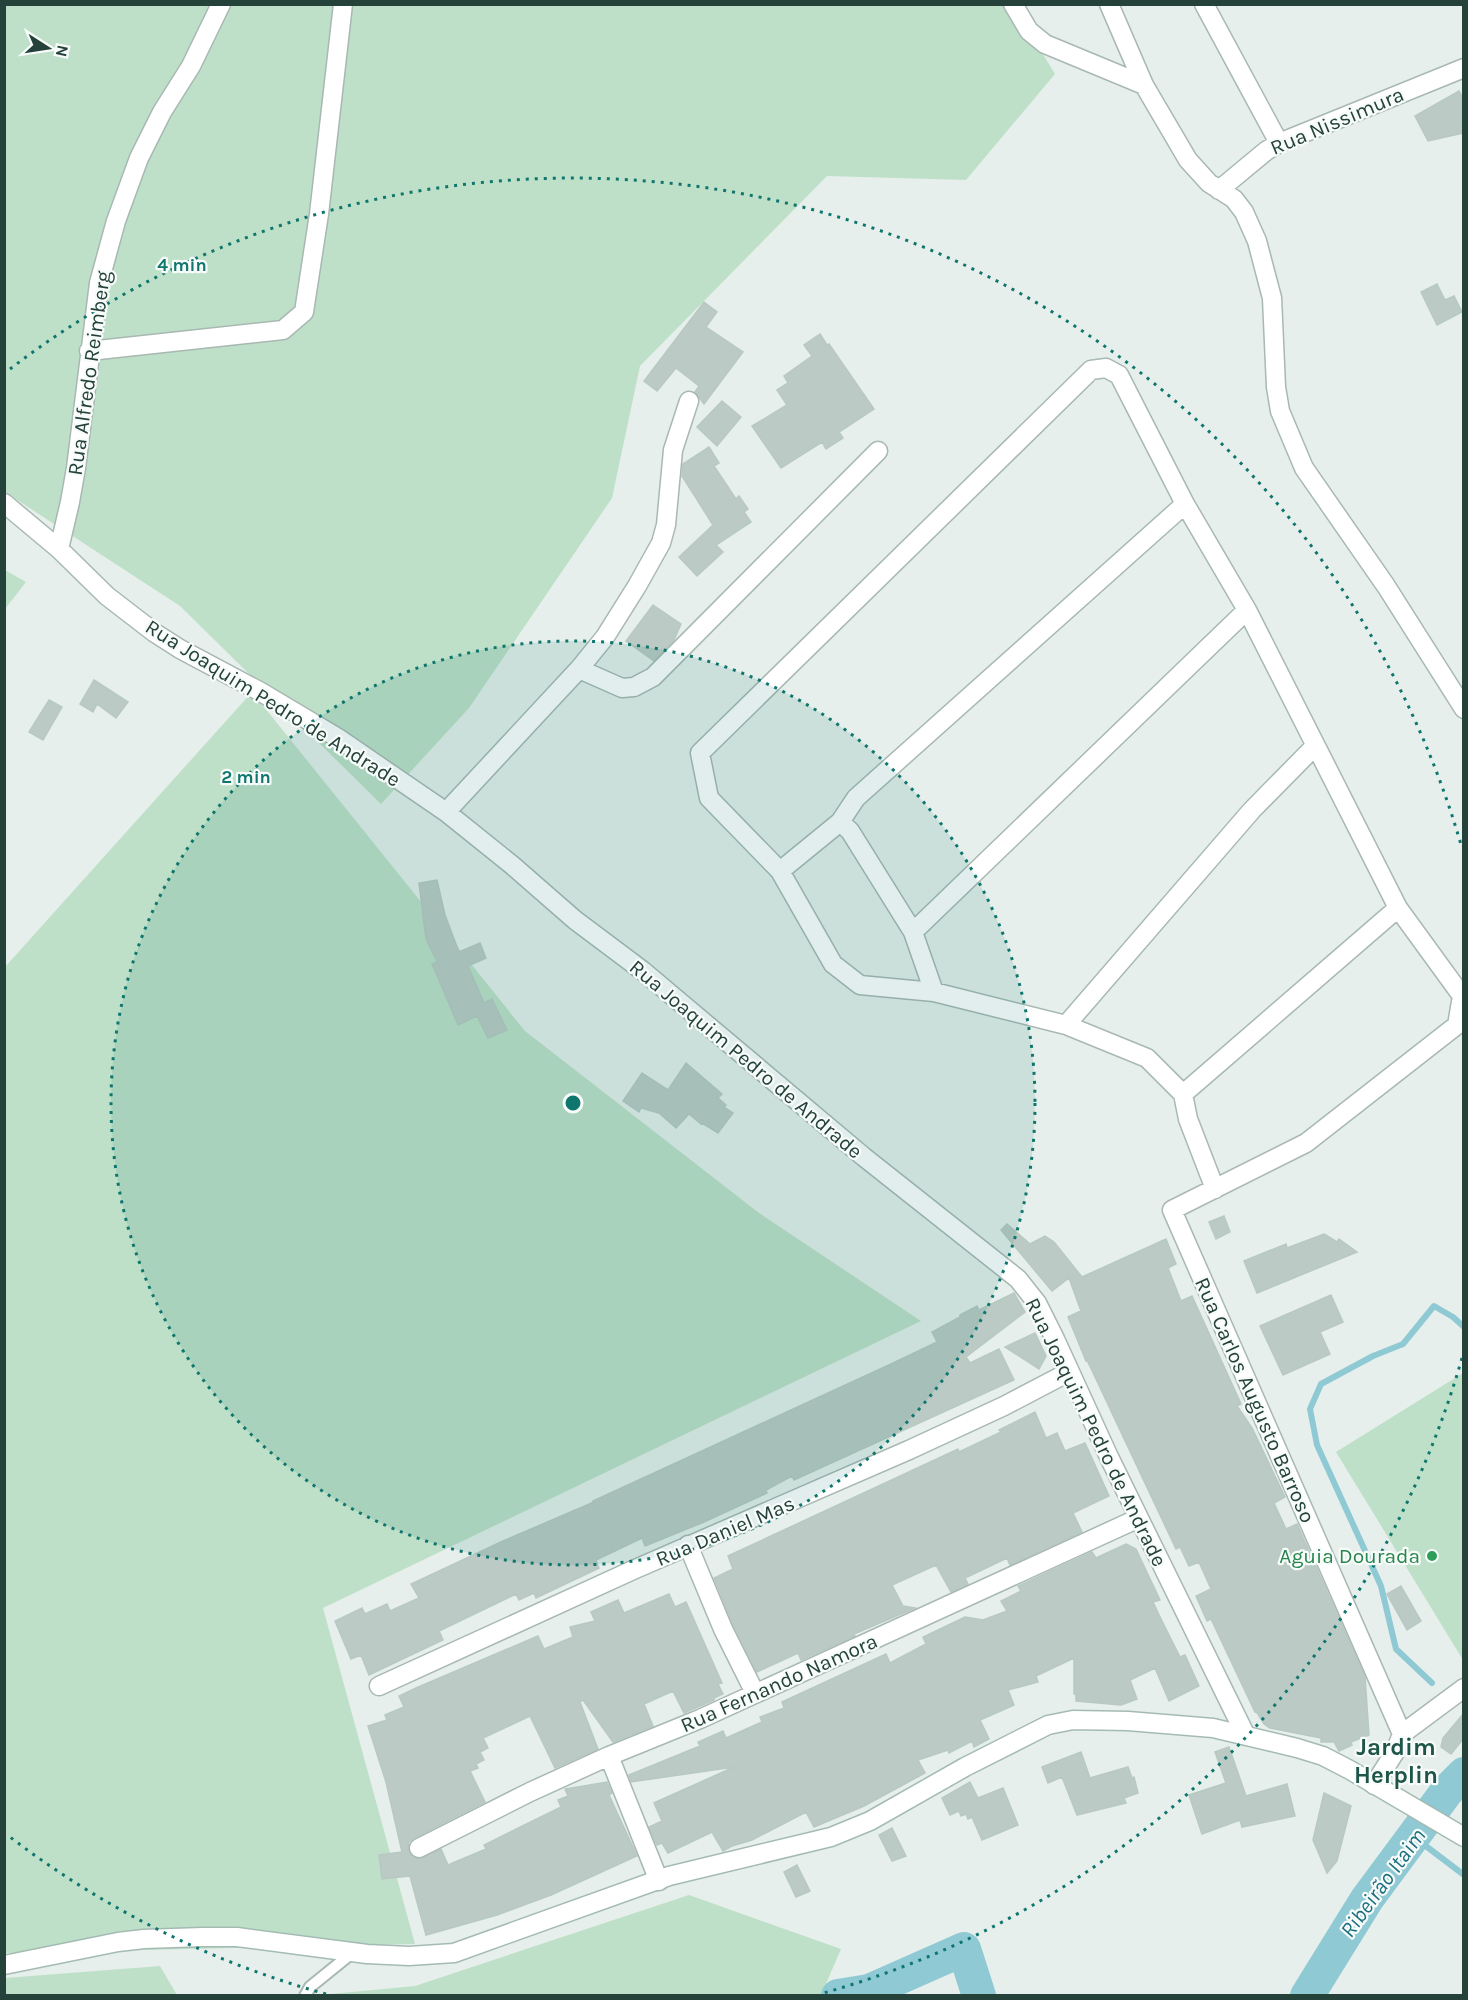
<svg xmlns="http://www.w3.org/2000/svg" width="1468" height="2000" viewBox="0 0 1468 2000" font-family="Karla,sans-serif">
	<rect width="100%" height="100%" fill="#e6efeb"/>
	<path fill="#bfe0c8" d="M4 5H1013L1055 74 966 180 827 176 640 366 612 498 469 708 381 804 180 606 5 492Z
		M5 570 26 582 5 609Z
		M252 692 525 1031 759 1213 921 1321 323 1608 415 1944 5 1953V967Z
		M1463 1373V1660L1336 1452Z
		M689 1895 841 1949 825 1986 826 1995H320L415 1986Z
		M160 1966 177 1995H5V1978Z"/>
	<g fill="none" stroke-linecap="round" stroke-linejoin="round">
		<path stroke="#8ec9d4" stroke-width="6" d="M1432 1683 1396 1649 1381 1586 1317 1445 1310 1409 1321 1384 1373 1356 1403 1344 1434 1306 1453 1317 1464 1327
			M1414 1837 1464 1875"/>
		<path stroke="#8ec9d4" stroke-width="34" d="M838 1996 869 1991 964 1949 979 1996
			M1307 1996 1367 1899 1447 1791 1464 1774"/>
	</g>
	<path fill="#bbcac4" stroke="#b8c9c2" stroke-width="1.5" d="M1459 91 1464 100V133L1428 141 1415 116Z
		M1437 284 1445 300 1454 296 1462 312 1437 325 1421 292Z
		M704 302 717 312 706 327 743 352 704 404 695 392 699 386 676 368 657 391 644 381Z
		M820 334 827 345 829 344 874 409 839 432 843 438 826 449 822 442 781 468 752 426 787 405 777 390 788 383 784 376 812 356 804 345Z
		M722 401 741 417 717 446 697 427Z
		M709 447 719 463 714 466 736 499 739 496 748 509 744 512 751 522 716 545 723 552 697 576 679 557 713 525 682 476 683 464Z
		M653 605 681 624 674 640 654 661 626 641Z
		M94 680 128 702 116 718 97 704 93 712 80 704Z
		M49 700 62 707 43 740 29 732Z
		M437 880 445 915 459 952 480 943 486 958 468 966 484 1003 492 999 507 1030 488 1038 477 1016 458 1025 432 964 437 962 426 939 419 883Z
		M686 1063 722 1094 718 1098 726 1105 724 1107 733 1113 718 1133 702 1123 701 1124 689 1114 676 1128 659 1113 641 1108 639 1112 623 1101 642 1073 668 1090Z
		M1224 1216 1230 1232 1216 1239 1209 1222Z
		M1007 1224 1030 1244 1045 1236 1054 1242 1082 1277 1166 1239 1176 1264 1168 1268 1181 1301 1192 1296 1241 1404 1237 1406 1252 1428 1285 1497 1274 1503 1286 1529 1297 1524 1365 1677 1369 1735 1351 1742 1352 1745 1339 1751 1334 1742H1321V1738L1270 1728 1264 1724 1256 1711 1255 1712 1211 1619 1207 1621 1196 1596 1211 1589 1199 1562 1189 1566 1180 1547 1176 1549 1087 1360 1086 1361 1068 1317 1081 1311 1069 1278 1052 1291 1001 1230Z
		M1324 1234 1337 1242 1339 1239 1357 1252 1257 1293 1244 1261 1286 1244 1287 1248Z
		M1014 1293 1025 1312 966 1357 970 1363 999 1349 1014 1380 794 1480 792 1476 766 1490 767 1493 704 1522 645 1546 642 1538 596 1560 599 1568 536 1598 534 1593 519 1600 516 1594 439 1631 443 1640 369 1675 361 1655 351 1659 335 1621 362 1608 365 1614 387 1604 390 1611 419 1598 411 1584 503 1541 594 1502 593 1501 891 1364 937 1342 932 1332 960 1317V1315L977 1306 979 1310Z
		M1331 1295 1343 1322 1320 1332 1330 1354 1283 1375 1260 1326Z
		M1035 1333 1046 1356 1039 1369 1005 1347Z
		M1035 1412 1046 1438 1057 1433 1065 1451 1085 1443 1109 1496 1073 1513 1082 1532 1010 1565 1007 1558 965 1578 968 1584 951 1592 936 1565 892 1585 903 1606 915 1608 854 1634 855 1636 801 1660 798 1653 757 1672 733 1624 714 1578 733 1569 728 1556 958 1449 959 1452 1001 1432 999 1430Z
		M1126 1544 1136 1549 1160 1600 1153 1602 1162 1621 1180 1657 1185 1655 1199 1686 1169 1701 1155 1668 1130 1680 1137 1699 1121 1705 1076 1701V1694H1074V1658L1036 1676 1038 1682 1008 1690 1014 1705 980 1720 989 1739 974 1747 972 1741 949 1753 948 1750 918 1760 925 1773 864 1806 814 1827 806 1812 752 1840 732 1846 723 1851 712 1832 668 1853 662 1843 657 1845 649 1827 662 1821 654 1803 734 1767 631 1782 629 1775 700 1746 698 1742 723 1731 726 1738 762 1722 760 1717 784 1708 782 1702 886 1654 890 1663 926 1644 923 1637 965 1617 983 1620 1007 1611 1001 1601 1021 1591 1018 1586 1092 1552 1096 1558Z
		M1401 1586 1421 1621 1407 1630 1387 1594Z
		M669 1594 675 1607 686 1602 722 1683 718 1684 723 1694 714 1698V1700L684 1713 673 1691 644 1704 653 1726 613 1742 583 1700 580 1702 598 1749 555 1768 530 1716 483 1738 488 1748 480 1752 484 1760 476 1764 478 1768 470 1771 485 1802 414 1838 409 1842 408 1848 412 1857 419 1859 441 1849 448 1865 486 1849 484 1845 561 1807 558 1800 568 1796 565 1789 607 1782 612 1793 609 1795 637 1856 551 1895 497 1915 426 1935 410 1876 382 1879 379 1855 402 1852 386 1782 368 1726 387 1720 385 1715 404 1707 399 1696 416 1688 538 1636 544 1649 573 1637 570 1627 595 1621 591 1612 618 1600 624 1613Z
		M1464 1713V1738L1451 1754 1441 1747 1443 1738Z
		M1229 1747 1246 1796 1287 1784 1295 1816 1242 1827 1240 1820 1202 1834 1189 1795 1226 1783 1215 1752Z
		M1081 1752 1090 1778 1128 1767 1132 1778 1134 1777 1138 1793 1124 1798 1126 1803 1077 1815 1062 1777 1048 1783 1042 1767Z
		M970 1782 978 1798 1003 1788 1018 1825 982 1840 972 1817 968 1819 966 1814 961 1816 959 1811 950 1815 942 1798Z
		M1324 1793 1351 1806 1337 1861 1327 1873 1313 1840Z
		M892 1828 906 1856 892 1861 879 1835Z
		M797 1865 810 1891 796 1897 784 1872Z"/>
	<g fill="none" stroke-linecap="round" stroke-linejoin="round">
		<g stroke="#a8b8b2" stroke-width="14">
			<path id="lane" d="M305 1996 310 1987 352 1953"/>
		</g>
		<g stroke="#a8b8b2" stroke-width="21">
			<path id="street" d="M1013 4 1029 31 1045 44 1144 85
				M1109 4 1144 85 1188 160 1209 183 1234 199 1244 212 1257 241 1272 298 1276 387 1280 411 1304 468 1386 586 1464 709
				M1204 4 1279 143
				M1219 190 1266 151 1279 143 1464 68
				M89 351 283 330 304 312 319 214 343 4
				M4 503 59 549 107 596 155 633 180 649 261 692 338 738 446 812 512 865 575 920 643 971 864 1157 1018 1279 1037 1303 1055 1339 1109 1457 1245 1734
				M1185 504 856 798 840 822 850 831 913 932 934 992 1066 1025 1147 1058 1183 1094 1188 1119 1215 1189
				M59 549 70 502 76 468 99 283 116 221 139 158 162 112 191 66 221 4
				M579 669 622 688 634 687 653 677 878 451
				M446 812 579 669 605 637 637 586 661 543 666 525 673 450 689 401
				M780 871 840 822
				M913 932 1247 610
				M934 992 860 985 833 964 780 871 709 798 700 753 1091 370 1106 368 1119 375 1185 504 1247 610 1398 908 1462 996 1457 1025 1306 1143 1172 1210 1402 1734 1395 1752 1374 1785
				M1066 1025 1252 810 1315 746
				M1183 1094 1398 908
				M688 1545 723 1629 755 1693
				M379 1686 633 1570 909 1450 1004 1406 1069 1372
				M1402 1734 1464 1688
				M609 1756 659 1881
				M419 1848 530 1792 609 1756 700 1719 1139 1518"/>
		</g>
		<g stroke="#a4bbb3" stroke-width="21">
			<path id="secondary" d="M4 1965 118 1942 144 1939 203 1937H237L367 1954 409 1956 454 1953 669 1876 831 1837 870 1821 965 1767 1048 1725 1073 1720 1128 1721 1213 1728 1297 1748 1323 1756 1350 1770 1464 1837"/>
		</g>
		<use href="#lane" stroke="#fff" stroke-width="10"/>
		<use href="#street" stroke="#fff" stroke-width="18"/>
		<use href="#secondary" stroke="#fff" stroke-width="18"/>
	</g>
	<circle cx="573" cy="1103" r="462" fill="#0f766e" fill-opacity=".12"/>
	<g fill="none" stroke="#0f766e" stroke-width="3" stroke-dasharray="3 6">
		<circle cx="573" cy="1103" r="462"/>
		<path d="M1462 1358A925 925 0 0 1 820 1994M326 1994A925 925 0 0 1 10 1837M10 369A925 925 0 0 1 1462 848"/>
	</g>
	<circle fill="#2e9e5b" stroke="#f7fbf9" stroke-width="2" cx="1432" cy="1556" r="6"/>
	<g text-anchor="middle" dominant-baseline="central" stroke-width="4.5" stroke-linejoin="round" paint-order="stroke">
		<g font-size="21" fill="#24423a" stroke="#f7fbf9">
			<text transform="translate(1337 121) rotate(-23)">Rua Nissimura</text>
			<text transform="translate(89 373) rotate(-82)">Rua Alfredo Reimberg</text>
			<text transform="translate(273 703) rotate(32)">Rua Joaquim Pedro de Andrade</text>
			<text transform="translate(746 1059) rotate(40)">Rua Joaquim Pedro de Andrade</text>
			<text transform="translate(1255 1400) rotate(66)">Rua Carlos Augusto Barroso</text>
			<text transform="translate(1096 1432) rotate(64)">Rua Joaquim Pedro de Andrade</text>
			<text transform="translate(725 1531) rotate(-23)">Rua Daniel Mas</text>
			<text transform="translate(779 1683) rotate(-24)">Rua Fernando Namora</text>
		</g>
		<g font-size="21" fill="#27864d" stroke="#f7fbf9" text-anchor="end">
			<text x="1420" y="1556">Aguia Dourada</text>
		</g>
		<g font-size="22" font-style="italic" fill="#1c6f80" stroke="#f7fbf9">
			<text transform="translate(1383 1883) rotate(-54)">Ribeirão Itaim</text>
		</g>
		<g font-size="24" font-weight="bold" fill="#1f5548" stroke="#f7fbf9">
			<text x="1396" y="1747">Jardim<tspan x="1396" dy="28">Herplin</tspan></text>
		</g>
	</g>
	<circle cx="573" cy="1103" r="9" fill="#0f766e" stroke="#f7fbf9" stroke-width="3"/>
	<g font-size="18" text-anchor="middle" font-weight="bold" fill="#0f766e" stroke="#f7fbf9" stroke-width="4.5" stroke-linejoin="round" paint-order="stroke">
		<text x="182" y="271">4 min</text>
		<text x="246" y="783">2 min</text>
	</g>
	<rect width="1468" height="2000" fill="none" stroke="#24423a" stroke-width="12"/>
	<g transform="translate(48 48) rotate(102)" stroke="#f7fbf9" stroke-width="4.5" paint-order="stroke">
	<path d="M0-4.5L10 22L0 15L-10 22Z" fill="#24423a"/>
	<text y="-9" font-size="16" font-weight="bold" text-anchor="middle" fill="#24423a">N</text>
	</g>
</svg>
